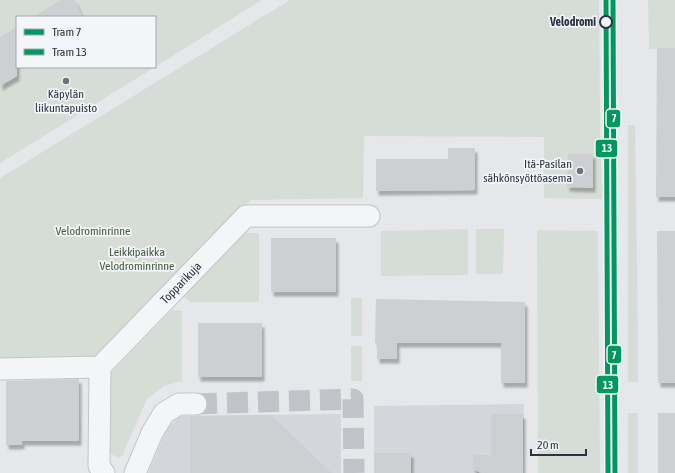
<svg xmlns="http://www.w3.org/2000/svg" width="675" height="473" viewBox="0 0 675 473" font-family="'Asap Condensed',sans-serif">
	<defs>
		<filter id="shadow"><feDropShadow dx="2.5" dy="4.5" stdDeviation="1" flood-color="#0004"/></filter>
	</defs>
	<rect width="100%" height="100%" fill="#e5e7ea"/>
	<path fill="#d4d6dc" d="M524 404 523 473H374V406Z
		M341 414V473H148L167 429 179 416Z"/>
	<path fill="#d5ddd6" d="M0 0H262L155 67V17H17V67H155L0 163Z
		M290 0H599L600 124 602 199 544 198V137L364 136 363 198 251 200 97 360H0V178Z
		M648 0H675V48L649 49Z
		M628 125H635C636 210 638 296 638 382H628Z
		M468 229V275L381 276V231Z
		M476 229H504L503 274H476Z
		M537 230 598 231 600 473H538Z
		M242 233H259V302H190L179 292Z
		M351 298H362V336H351Z
		M172 310 182 311V381L164 386 147 399 122 456 117 457 111 454 109 451 108 376Z
		M351 346H362V381H351Z
		M628 413H638V473H628Z"/>
	<path fill="#cdcfd2" filter="url(#shadow)" d="M61 0H75L82 17H33Z
		M17 27V76L0 86V37Z
		M657 48H675V197H656Z
		M448 148H475V190L376 191V159H448Z
		M568 154H593V188L567 187Z
		M657 231H675V383H658Z
		M271 238H336V292H271Z
		M376 299 525 302V383H501V343H397V359H377V343H375Z
		M198 323H262V377H198Z
		M79 379V441H22V445H6V381Z
		M658 413H675V473H658Z
		M491 414H523V473H481L473 469V455H491Z
		M271 415 331 473H190V416Z
		M374 453H411V473H374Z"/>
	<g fill="none" stroke-linecap="round" stroke-linejoin="round">
		<path stroke="#c0c3c8" stroke-width="21" stroke-dasharray="21 10" stroke-linecap="butt" d="M196 404 353 399 354 473"/>
		<g stroke="#c3c5c8" stroke-width="23">
			<path id="street" d="M100 367 99 466 104 473
				M0 369 100 367 246 216H369
				M135 473 152 433 164 413 179 404H196"/>
		</g>
		<use href="#street" stroke="#f4f5f6" stroke-width="21"/>
		<g stroke="#f3f5f8" stroke-width="8">
			<path id="tram-1" d="M613 0 615 473"/>
		</g>
		<g stroke="#f3f5f8" stroke-width="8">
			<path id="tram-2" d="M606 0 608 473"/>
		</g>
		<use href="#tram-1" stroke="#00985f" stroke-width="5"/>
		<use href="#tram-2" stroke="#00985f" stroke-width="5"/>
	</g>
	<circle fill="#f3f5f8" stroke="#2c3342" stroke-width="2" cx="606" cy="22" r="6"/>
	<g fill="#6d727d" stroke="#f3f5f8" stroke-width="1.5">
		<circle cx="66" cy="81" r="4"/>
		<circle cx="580" cy="171" r="4"/>
	</g>
	<g text-anchor="middle" dominant-baseline="central" stroke-width="3.5" stroke-linejoin="round" paint-order="stroke">
		<g font-size="12" font-weight="bold" fill="#2c3342" stroke="#f3f5f8" text-anchor="end">
			<text x="596" y="22">Velodromi</text>
		</g>
		<g font-size="12" fill="#2c3342" stroke="#f3f5f8">
			<text x="66" y="94">Käpylän<tspan x="66" dy="14">liikuntapuisto</tspan></text>
			<text x="572" y="164" text-anchor="end">Itä-Pasilan<tspan x="572" dy="14">sähkönsyöttöasema</tspan></text>
		</g>
		<g font-size="12" fill="#3f5d3a" stroke="#f3f5f8">
			<text x="93" y="231">Velodrominrinne</text>
			<text x="137" y="252">Leikkipaikka<tspan x="137" dy="14">Velodrominrinne</tspan></text>
		</g>
		<g font-size="12" fill="#2c3342" stroke="#f3f5f8">
			<text transform="translate(181 283) rotate(-46)">Topparikuja</text>
		</g>
	</g>
	<g stroke="#f3f5f8" stroke-width="1.5">
		<rect x="606" y="109" width="15" height="19" rx="4" fill="#00985f"/>
		<rect x="595" y="139" width="23" height="19" rx="4" fill="#00985f"/>
		<rect x="607" y="345" width="15" height="19" rx="4" fill="#00985f"/>
		<rect x="596" y="375" width="23" height="19" rx="4" fill="#00985f"/>
	</g>
	<g font-size="11" text-anchor="middle" font-weight="bold" fill="#fff">
		<text x="614" y="122">7</text>
		<text x="607" y="152">13</text>
		<text x="614" y="359">7</text>
		<text x="608" y="389">13</text>
	</g>
	<rect x="16" y="16" width="140" height="52" fill="#f3f5f8" stroke="#a3a7af"/>
	<rect x="24" y="29" width="20" height="6" fill="#00985f" stroke="#a3a7af"/>
	<text x="52" y="36" font-size="12" fill="#2c3342">Tram 7</text>
	<rect x="24" y="49" width="20" height="6" fill="#00985f" stroke="#a3a7af"/>
	<text x="52" y="56" font-size="12" fill="#2c3342">Tram 13</text>
	<path d="M531 449v6h55v-6" fill="none" stroke="#2c3342" stroke-width="2"/>
	<text x="537" y="449" font-size="12" fill="#2c3342" stroke="#f3f5f8" stroke-width="3" paint-order="stroke">20 m</text>
</svg>
